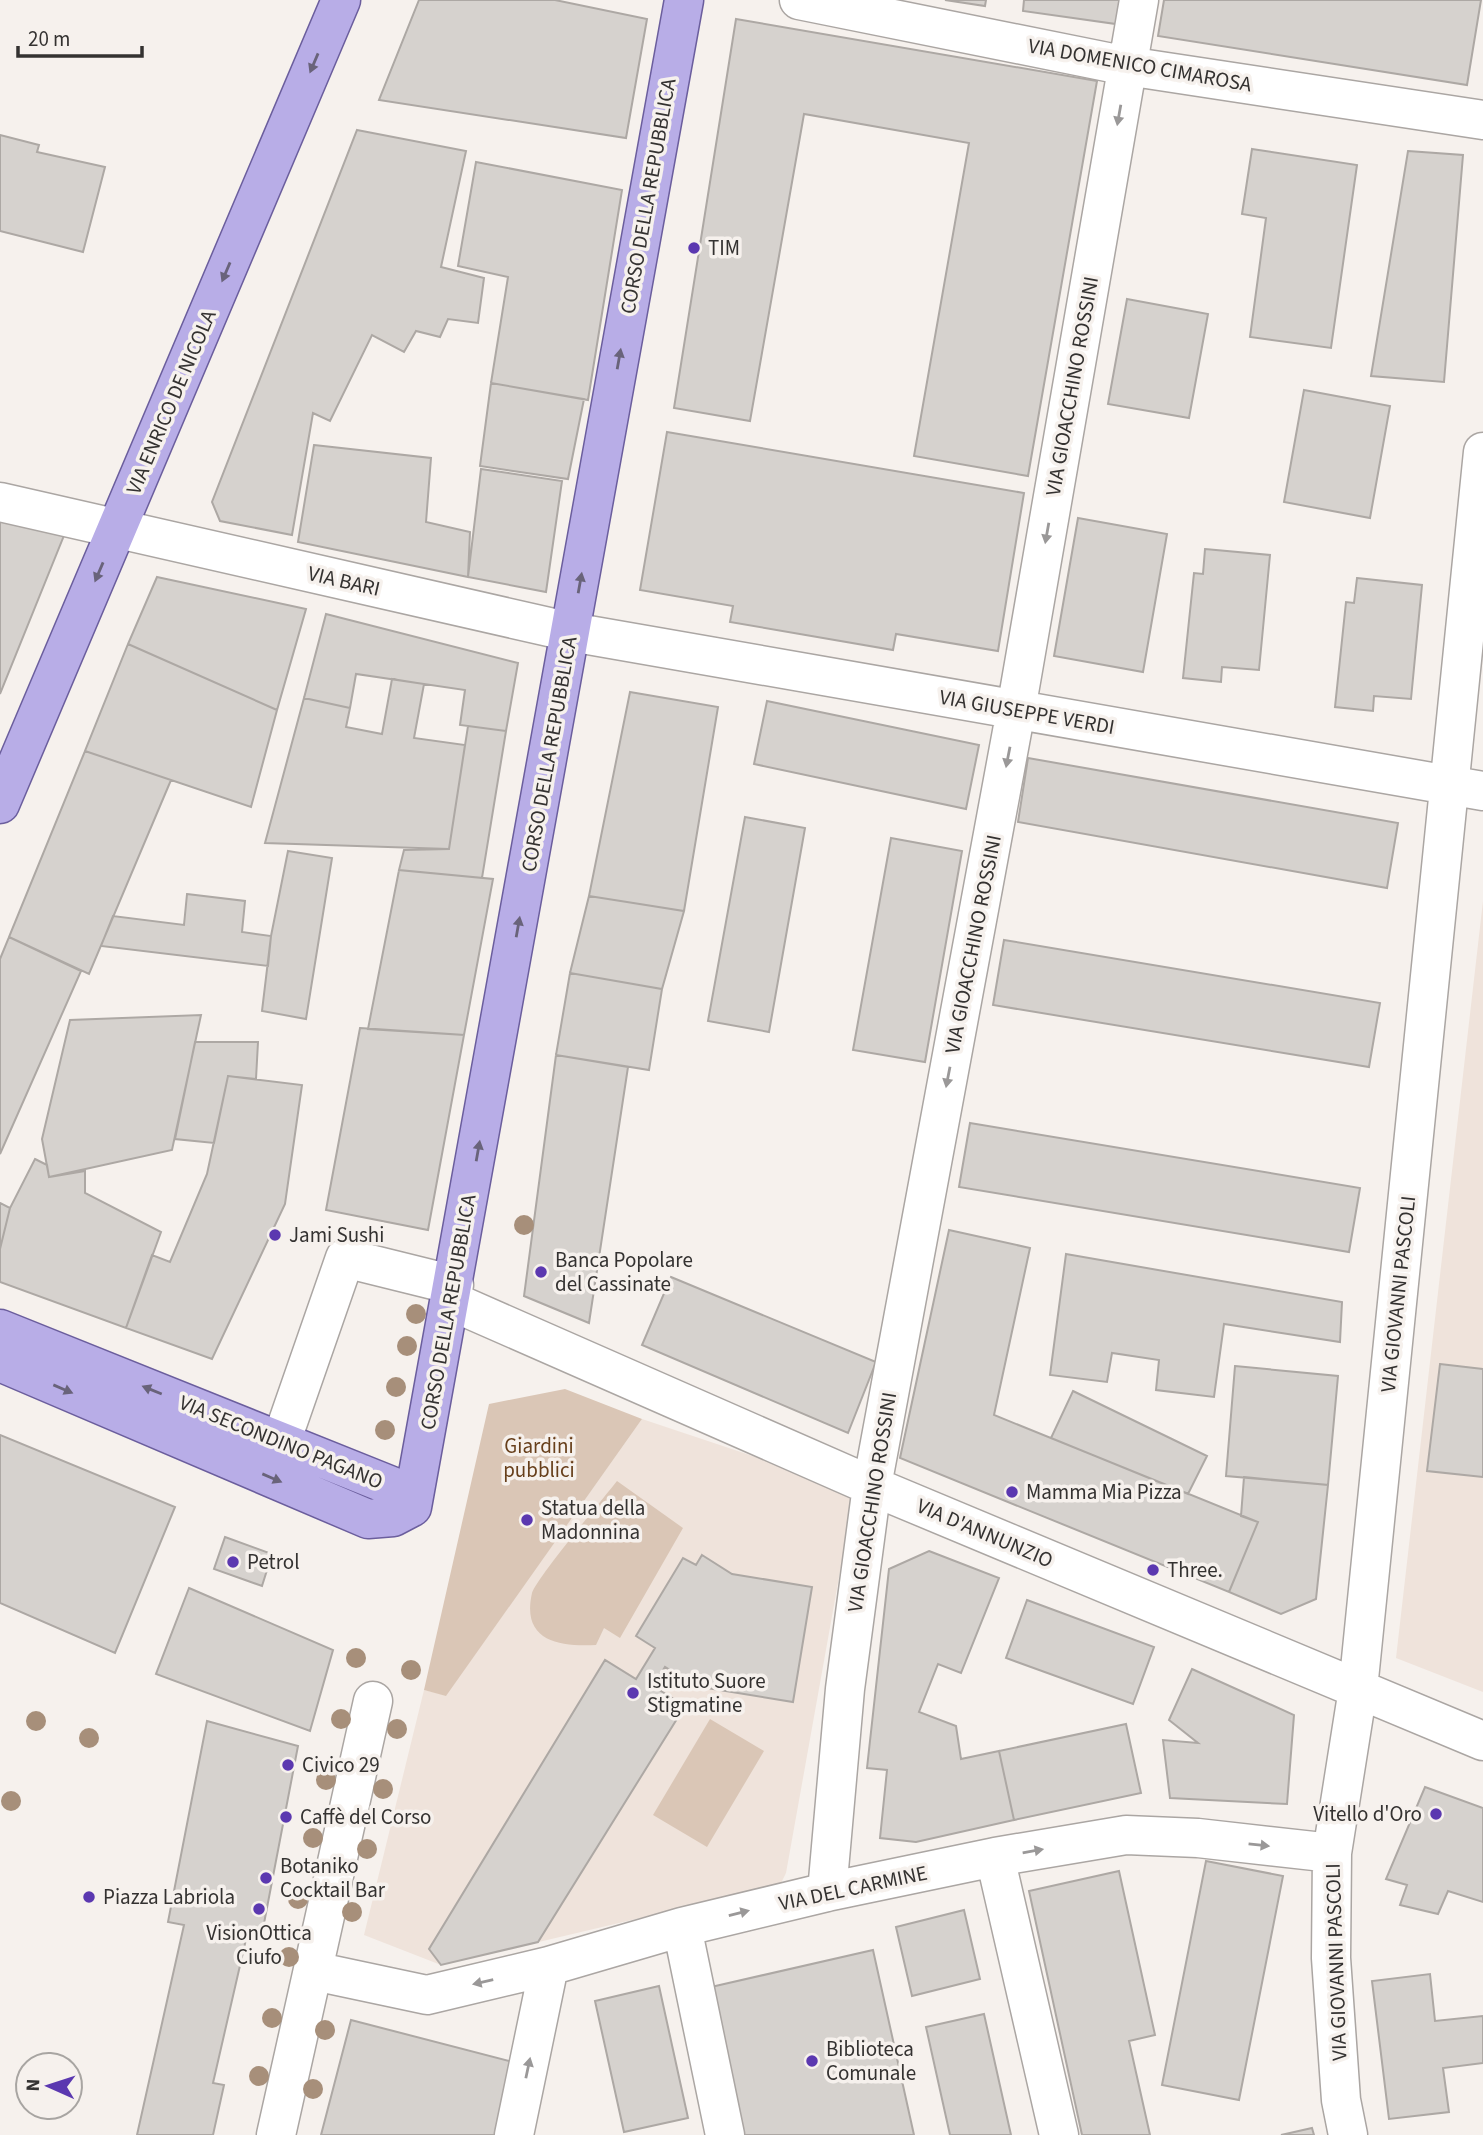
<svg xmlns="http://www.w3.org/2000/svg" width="1483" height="2135" viewBox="0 0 1483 2135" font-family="'Source Sans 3',sans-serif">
	<rect width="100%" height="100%" fill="#f6f1ed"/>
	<path fill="#efe3db" d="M1483 901V1692L1396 1658Z
		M642 1419 846 1487 853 1499 786 1873 780 1885 441 1965 364 1935 424 1690 446 1695Z"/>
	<path fill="#dac6b6" d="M565 1389 642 1419 446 1696 424 1690 489 1404Z
		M617 1481 683 1528 620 1638 604 1628 596 1645C559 1647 521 1641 532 1593 536 1579 603 1499 617 1481Z
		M710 1719 764 1751 707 1847 653 1815Z"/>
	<path fill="#d6d2ce" stroke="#ada8a4" stroke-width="2" d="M419 0H555L647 19 626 138 379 100Z
		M945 0H986L985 6Z
		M1024 0H1120L1116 24 1023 11Z
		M1164 0H1481L1467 85 1158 36Z
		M736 19 1097 81 1028 476 914 456 969 143 804 114 750 421 674 408Z
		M357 130 466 151 441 267 484 278 478 323 448 319 440 337 416 331 404 352 372 335 330 421 313 413 292 535 220 521 212 502Z
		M0 135 39 145 37 152 105 167 83 252 0 231Z
		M1252 149 1357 165 1331 348 1250 337 1266 218 1242 214Z
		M1408 151 1463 155 1444 382 1371 376Z
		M476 162 622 190 588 400 491 383 508 277 458 266Z
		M1127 299 1208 314 1189 418 1108 404Z
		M491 383 584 399 568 479 480 466Z
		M1304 390 1390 406 1370 518 1284 502Z
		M667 432 1024 493 998 651 896 634 893 650 730 622 733 606 640 590Z
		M314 445 431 458 426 522 470 532 468 577 298 542Z
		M481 469 562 481 546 592 468 577Z
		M1078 518 1167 534 1143 672 1054 656Z
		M0 520 65 533 0 694Z
		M1205 549 1270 555 1259 670 1222 667 1221 682 1183 678 1194 573 1203 574Z
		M157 577 306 609 277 710 128 644Z
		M1357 578 1422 585 1411 699 1374 696 1373 711 1335 707 1346 602 1354 603Z
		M326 614 518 663 506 731 460 725 465 690 356 674 350 708 304 698Z
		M128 644 277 710 251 807 85 751Z
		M392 679 424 684 414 738 465 745 449 849 265 843 304 698 350 708 346 727 382 734Z
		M630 692 718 707 684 911 589 896Z
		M767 701 979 745 966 809 754 764Z
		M468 726 506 731 482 878 399 870 404 850 449 849Z
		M85 751 171 780 89 974 9 937Z
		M1028 758 1398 823 1387 888 1018 822Z
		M745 817 805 828 769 1032 708 1021Z
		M891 838 962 851 925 1062 853 1050Z
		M288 851 332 858 306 1019 262 1011 271 936Z
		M399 870 493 879 464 1035 368 1029Z
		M187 894 245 901 242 932 271 936 268 966 101 946 113 916 184 925Z
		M589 896 684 911 662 989 570 973Z
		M9 937 81 971 0 1154V959Z
		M1004 940 1380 1003 1369 1067 993 1005Z
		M570 973 662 989 649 1070 556 1055Z
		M201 1015 172 1150 49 1177 42 1139 70 1020Z
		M360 1028 464 1035 428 1230 326 1210Z
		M195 1042H258L256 1079 228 1076 214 1143 175 1139Z
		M556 1055 628 1067 589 1323 524 1296Z
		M228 1076 302 1085 285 1204 212 1359 126 1328 152 1255 170 1262 207 1174Z
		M970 1123 1360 1188 1349 1252 959 1187Z
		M35 1159 47 1165 49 1177 85 1171V1193L161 1232 126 1328 0 1282V1249L10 1208Z
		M0 1203 10 1208 0 1249Z
		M949 1230 1030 1248 994 1415 1258 1522 1229 1592 900 1458Z
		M1066 1254 1342 1302 1340 1342 1224 1324 1214 1397 1156 1390 1159 1360 1112 1353 1107 1382 1050 1375Z
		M671 1277 876 1362 848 1433 642 1345Z
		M1440 1364 1483 1369V1477L1427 1471Z
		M1235 1366 1338 1376 1328 1485 1226 1476Z
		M1073 1391 1207 1456 1188 1494 1051 1438Z
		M0 1435 175 1507 115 1653 0 1603Z
		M1244 1477 1328 1485 1316 1599 1281 1614 1229 1592 1258 1522 1241 1516Z
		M225 1537 272 1554 262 1586 214 1569Z
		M929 1551 999 1578 961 1673 938 1664 919 1712 956 1726 961 1759 999 1751 1014 1820 916 1842 880 1838 887 1770 867 1768 889 1569Z
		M702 1555 732 1574 812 1587 793 1702 695 1686 665 1667 653 1686 685 1706 538 1942 441 1965 429 1949 605 1660 636 1679 655 1648 636 1636 683 1558 696 1565Z
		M189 1588 333 1650 310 1731 156 1674Z
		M1027 1600 1154 1647 1133 1704 1006 1658Z
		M1192 1669 1294 1715 1287 1804 1170 1798 1163 1740 1198 1743 1169 1720Z
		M207 1721 298 1746 261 1939 247 1935 213 2083 224 2085 213 2135H137L184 1925 168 1922Z
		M1126 1724 1141 1793 1014 1820 999 1751Z
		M1425 1787 1483 1808V1902L1448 1891 1438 1914 1400 1905 1407 1885 1386 1879Z
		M1206 1861 1283 1876 1239 2100 1162 2085Z
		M1119 1871 1155 2035 1129 2041 1150 2135H1082L1029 1891Z
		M964 1910 980 1979 912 1996 896 1927Z
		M873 1950 914 2135H744L711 1987Z
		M1430 1974 1435 2021 1483 2016V2063L1443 2068 1449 2112 1389 2119 1372 1981Z
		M659 1986 688 2118 624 2132 595 2001Z
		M984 2014 1011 2135H950L926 2027Z
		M351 2020 517 2063 497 2135H321Z
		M1312 2128 1314 2135H1281Z"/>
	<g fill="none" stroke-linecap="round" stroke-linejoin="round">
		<g stroke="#aba6a3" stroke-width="41">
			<path id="minor" d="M799 0 1127 66 1483 120
				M0 502 571 632 1483 791
				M451 1301 872 1486 1483 1741
				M281 1442 345 1258 454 1285
				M995 1857 1059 2135
				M827 1892 845 1689 872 1486 1016 710 1139 0
				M682 1927 725 2135
				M314 1971 427 1995 549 1966
				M276 2135 373 1701
				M514 2135 549 1966 682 1927 827 1892 995 1857 1126 1835 1198 1838 1332 1853
				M1348 2135 1341 2100 1331 1958 1332 1853 1358 1689 1483 452"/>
		</g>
		<g stroke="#6b5e9d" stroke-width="41">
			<path id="major" d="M0 804 341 0
				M0 1329 399 1489 412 1507
				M0 1362 368 1519 393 1517 412 1507
				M412 1507 684 0"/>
		</g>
		<use href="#minor" stroke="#fff" stroke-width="38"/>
		<use href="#major" stroke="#b8ade7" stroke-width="38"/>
	</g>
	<g fill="#a78f7a">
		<circle cx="524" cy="1225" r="10"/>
		<circle cx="416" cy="1314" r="10"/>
		<circle cx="407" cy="1346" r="10"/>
		<circle cx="396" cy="1387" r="10"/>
		<circle cx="385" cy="1430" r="10"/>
		<circle cx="356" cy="1658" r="10"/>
		<circle cx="411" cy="1670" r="10"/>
		<circle cx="341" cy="1719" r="10"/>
		<circle cx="36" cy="1721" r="10"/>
		<circle cx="397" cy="1729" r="10"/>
		<circle cx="89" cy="1738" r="10"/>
		<circle cx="326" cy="1780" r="10"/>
		<circle cx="383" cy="1789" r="10"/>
		<circle cx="11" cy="1801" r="10"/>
		<circle cx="313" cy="1838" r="10"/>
		<circle cx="367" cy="1849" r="10"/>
		<circle cx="298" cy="1899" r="10"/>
		<circle cx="352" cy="1912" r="10"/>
		<circle cx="289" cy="1957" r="10"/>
		<circle cx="272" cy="2018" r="10"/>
		<circle cx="325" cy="2030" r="10"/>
		<circle cx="259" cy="2076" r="10"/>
		<circle cx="313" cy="2089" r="10"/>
	</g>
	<defs><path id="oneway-solid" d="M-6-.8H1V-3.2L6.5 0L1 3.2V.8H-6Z" transform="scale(1.75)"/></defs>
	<g fill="#69637a">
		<use href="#oneway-solid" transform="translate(314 63) rotate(113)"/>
		<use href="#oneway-solid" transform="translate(226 272) rotate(113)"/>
		<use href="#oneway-solid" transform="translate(619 359) rotate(-80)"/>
		<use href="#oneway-solid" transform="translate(99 572) rotate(113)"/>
		<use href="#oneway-solid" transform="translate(580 583) rotate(-80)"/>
		<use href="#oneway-solid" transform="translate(518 927) rotate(-80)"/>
		<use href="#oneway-solid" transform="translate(478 1151) rotate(-80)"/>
		<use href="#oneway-solid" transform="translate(63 1389) rotate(23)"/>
		<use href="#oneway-solid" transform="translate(152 1390) rotate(-158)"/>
		<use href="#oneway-solid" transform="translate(272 1478) rotate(23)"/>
	</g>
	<g fill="#9a9898">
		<use href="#oneway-solid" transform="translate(1119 115) rotate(100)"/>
		<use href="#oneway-solid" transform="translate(1047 533) rotate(100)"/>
		<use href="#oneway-solid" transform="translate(1008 757) rotate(101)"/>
		<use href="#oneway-solid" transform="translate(948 1077) rotate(101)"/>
		<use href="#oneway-solid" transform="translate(1259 1845) rotate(6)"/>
		<use href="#oneway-solid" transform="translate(1033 1851) rotate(-10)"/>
		<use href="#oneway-solid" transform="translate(739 1913) rotate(-14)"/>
		<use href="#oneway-solid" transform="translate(483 1982) rotate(167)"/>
		<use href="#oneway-solid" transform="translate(528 2068) rotate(-78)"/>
	</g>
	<g fill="#5b38b0" stroke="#f6f1ed" stroke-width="2.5">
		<circle cx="694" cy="248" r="7"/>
		<circle cx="275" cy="1235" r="7"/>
		<circle cx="541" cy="1272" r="7"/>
		<circle cx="1012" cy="1492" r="7"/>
		<circle cx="527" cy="1520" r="7"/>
		<circle cx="233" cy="1562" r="7"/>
		<circle cx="1153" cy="1570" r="7"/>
		<circle cx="633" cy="1693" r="7"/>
		<circle cx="288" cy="1765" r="7"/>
		<circle cx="1436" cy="1814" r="7"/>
		<circle cx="286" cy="1817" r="7"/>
		<circle cx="266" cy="1878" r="7"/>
		<circle cx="89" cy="1897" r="7"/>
		<circle cx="259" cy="1909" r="7"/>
		<circle cx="812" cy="2061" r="7"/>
	</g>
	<g text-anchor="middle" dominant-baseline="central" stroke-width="7" stroke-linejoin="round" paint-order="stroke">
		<g font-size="21" fill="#343231" stroke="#f6f1ed">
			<text transform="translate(1140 65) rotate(10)">VIA DOMENICO CIMAROSA</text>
			<text transform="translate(648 196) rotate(-80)">CORSO DELLA REPUBBLICA</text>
			<text transform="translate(1072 386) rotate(-80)">VIA GIOACCHINO ROSSINI</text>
			<text transform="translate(171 402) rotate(-67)">VIA ENRICO DE NICOLA</text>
			<text transform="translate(344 581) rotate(13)">VIA BARI</text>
			<text transform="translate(1027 712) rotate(10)">VIA GIUSEPPE VERDI</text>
			<text transform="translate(549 754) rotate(-80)">CORSO DELLA REPUBBLICA</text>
			<text transform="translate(973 944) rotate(-79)">VIA GIOACCHINO ROSSINI</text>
			<text transform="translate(1398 1294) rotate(-84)">VIA GIOVANNI PASCOLI</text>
			<text transform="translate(448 1312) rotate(-80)">CORSO DELLA REPUBBLICA</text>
			<text transform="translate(281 1442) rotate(22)">VIA SECONDINO PAGANO</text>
			<text transform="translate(872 1502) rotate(-81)">VIA GIOACCHINO ROSSINI</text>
			<text transform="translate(985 1533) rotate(23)">VIA D'ANNUNZIO</text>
			<text transform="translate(853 1888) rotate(-12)">VIA DEL CARMINE</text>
			<text transform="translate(1336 1962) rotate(-92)">VIA GIOVANNI PASCOLI</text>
		</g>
		<g font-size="21" fill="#343231" stroke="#f6f1ed" text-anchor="start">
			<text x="708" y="248">TIM</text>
			<text x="289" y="1235">Jami Sushi</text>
			<text x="555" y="1260">Banca Popolare<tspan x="555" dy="24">del Cassinate</tspan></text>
			<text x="1026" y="1492">Mamma Mia Pizza</text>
			<text x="541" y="1508">Statua della<tspan x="541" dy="24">Madonnina</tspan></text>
			<text x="247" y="1562">Petrol</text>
			<text x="1167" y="1570">Three.</text>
			<text x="647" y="1681">Istituto Suore<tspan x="647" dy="24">Stigmatine</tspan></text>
			<text x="302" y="1765">Civico 29</text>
			<text x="1422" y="1814" text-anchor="end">Vitello d'Oro</text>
			<text x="300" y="1817">Caffè del Corso</text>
			<text x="280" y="1866">Botaniko<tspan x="280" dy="24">Cocktail Bar</tspan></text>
			<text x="103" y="1897">Piazza Labriola</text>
			<text x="259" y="1933" text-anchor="middle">VisionOttica<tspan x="259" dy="24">Ciufo</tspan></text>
			<text x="826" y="2049">Biblioteca<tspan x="826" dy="24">Comunale</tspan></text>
		</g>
		<g font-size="21" fill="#673f1b" stroke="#f6f1ed">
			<text x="539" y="1446">Giardini<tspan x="539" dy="24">pubblici</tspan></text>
		</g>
	</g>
	<g transform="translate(49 2086) rotate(273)"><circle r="33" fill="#f6f1ed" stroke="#a8a5a2" stroke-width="2"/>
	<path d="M0-5L12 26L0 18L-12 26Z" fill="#5b38b0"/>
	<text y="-10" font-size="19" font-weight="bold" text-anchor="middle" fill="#343231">N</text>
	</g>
	<path d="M18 46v10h124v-10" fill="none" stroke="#343231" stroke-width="3.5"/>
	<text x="28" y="46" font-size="21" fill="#343231" stroke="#f6f1ed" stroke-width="5" paint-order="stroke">20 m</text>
</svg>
